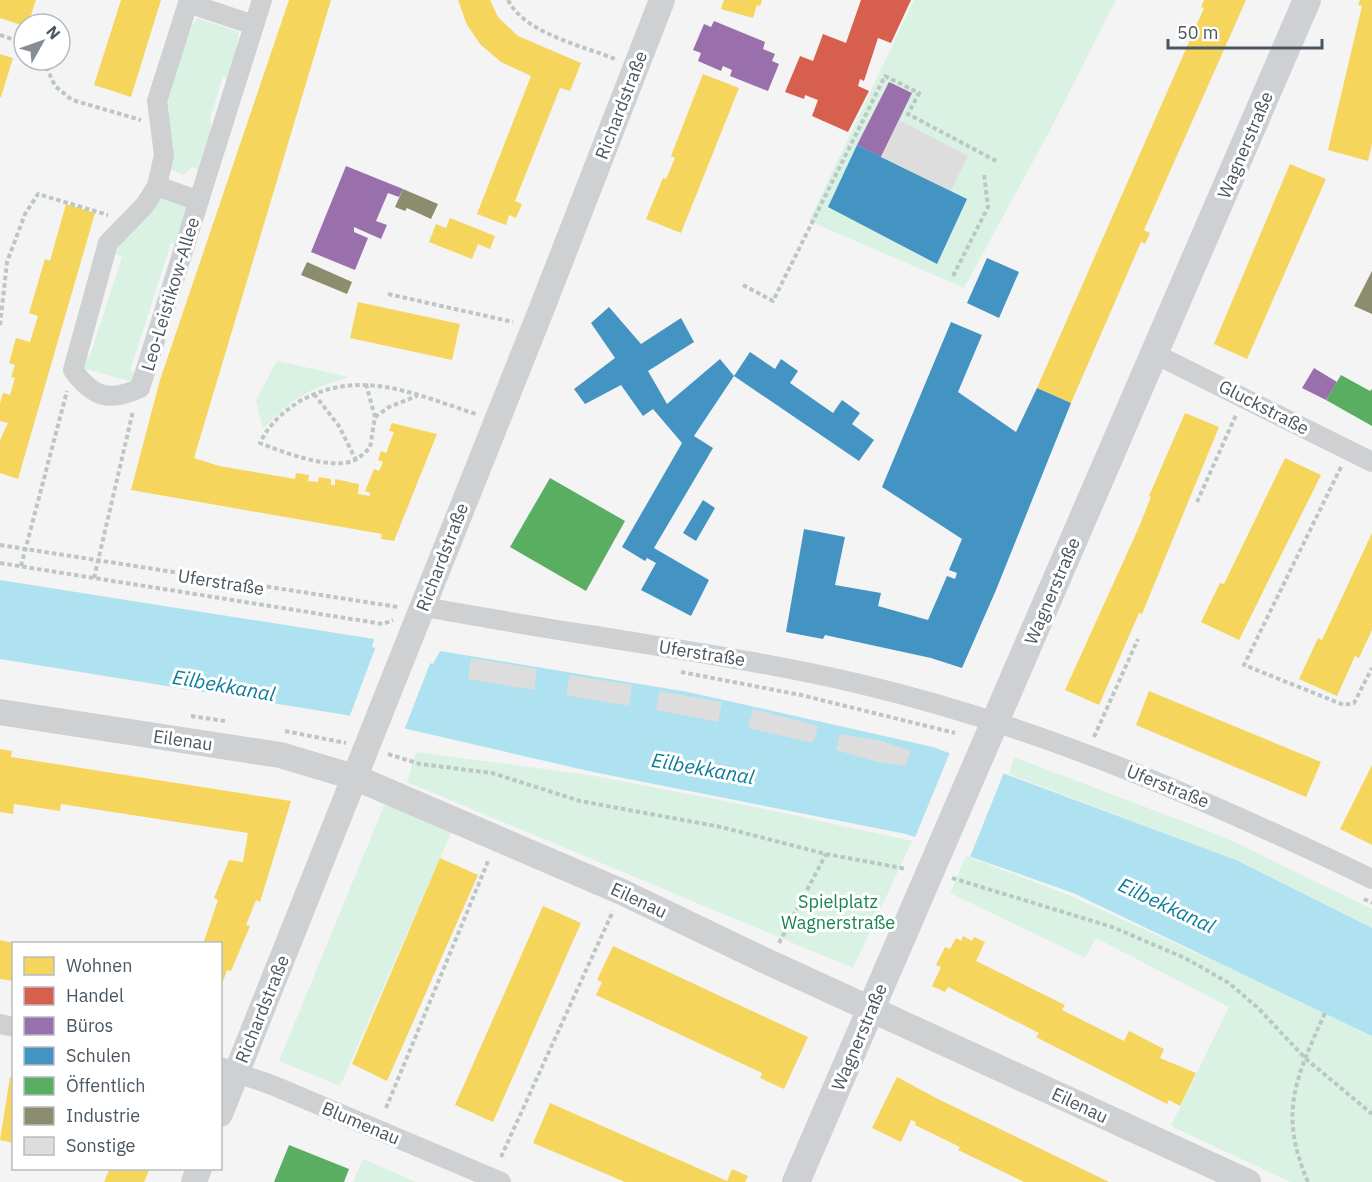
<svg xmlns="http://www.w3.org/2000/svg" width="1372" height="1182" viewBox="0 0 1372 1182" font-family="'IBM Plex Sans',sans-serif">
	<rect width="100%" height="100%" fill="#f4f4f4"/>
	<path fill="#d9f2e3" d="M914 0H1116L1048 134 964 288 809 221Z
		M197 18 239 32 232 80 223 77 210 118 213 139 200 170 192 167 183 175 170 169 174 148 164 107 176 55Z
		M163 197 191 206 179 245 171 243 130 371 137 373 134 382 78 367 81 356H90L122 257 114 253 116 246Z
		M277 361H278L349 377C307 390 293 397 263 429L256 400Z
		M416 752 589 775 756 807 912 841 853 968 407 782Z
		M1014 757 1224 837 1372 909V928L1236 860 1009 774Z
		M388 796 454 826 340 1086 279 1061Z
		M966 856 1071 896 1372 1033V1182H1290L1171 1126 1229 1007 1096 938 1085 958 950 893Z
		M363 1159 416 1182H353Z"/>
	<path fill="#aee2f0" d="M0 580 374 639 372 647 433 664 440 651 688 692 933 747 1236 860 1372 928V1036L1073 893 906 834 593 772 346 715 0 659Z"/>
	<path fill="#f4f4f4" d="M376 646 431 661 403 733 349 718Z
		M951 750 1005 770 970 857 914 840Z"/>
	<path fill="#f6d55c" d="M0 0H36L28 24 24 26 0 18Z
		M121 0H161L131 97 94 85Z
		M289 0H331L194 458 219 466 295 479 296 473 309 475 308 481 318 482 319 477 331 479V485H335V479L359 484 358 494 370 496V493L365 491 374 469 379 471 383 462 378 460 381 451 386 453 394 432 389 431 392 423 437 434 394 541 381 539 382 534 131 490 160 380Z
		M458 0H490L498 17 518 36 581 63 570 91 560 88 515 201 522 204 516 218 509 215 506 225 477 214 531 76 501 62 480 44 467 25Z
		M724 0H762L760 6 757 5 753 18 721 9Z
		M1204 0H1246L1144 230 1150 233 1145 244 1141 242 1071 403 1037 388 1204 8 1201 7Z
		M1360 0H1372V144L1368 161 1328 150 1362 6 1358 5Z
		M0 54 13 58 1 97H0Z
		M703 74 739 88 681 233 646 219 663 178 666 179 675 158 671 156Z
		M1290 164 1326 179 1247 359 1214 344Z
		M66 204 95 213 18 479 0 473V440L8 423 0 421V403L3 393 10 395 15 378 11 377 15 365 9 363 16 338 30 342 38 316 29 313 45 259 50 261Z
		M450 218 495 236 490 249 478 244 472 259 429 242 436 224 446 228Z
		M358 302 460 324 452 360 350 338Z
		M1185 413 1219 427 1142 614 1139 613 1099 705 1065 690 1139 527 1151 497 1149 496Z
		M1285 458 1321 475 1239 640 1201 622 1220 583 1224 584Z
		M1372 533V630L1359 658 1355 656 1337 696 1299 679 1318 638 1322 640Z
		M1149 691 1321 762 1306 797 1136 725Z
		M0 749 12 751 11 757 291 801 260 902 256 900 246 925 250 926 231 971 227 970 221 987 220 944H203L218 900 214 898 229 860 243 862 248 833 61 804 60 811 14 804 13 814 0 812Z
		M1372 765V845L1340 829Z
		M440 858 478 875 387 1081 352 1064Z
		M543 906 581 923 493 1122 455 1105Z
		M963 936 972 941 974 937 985 942 976 961 1065 1005 1062 1010 1124 1041 1129 1031 1164 1049 1160 1058 1196 1073 1180 1106 1169 1100 1167 1104 1036 1037 1039 1033 948 987 945 992 932 986 941 967 936 965 945 947 950 949 956 938 961 941Z
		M0 940 14 943V981L0 979Z
		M613 946 808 1037 784 1089 760 1078 762 1073 596 995 602 982 597 980Z
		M10 1077 14 1078V1143L0 1140Z
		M897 1077 936 1098 1109 1182H1024L958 1150 960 1147 915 1125 916 1122 911 1120 901 1142 872 1128Z
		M550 1103 727 1181 732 1169 748 1176 745 1182H625L533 1143Z
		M110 1168H150L144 1182H104Z"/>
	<path fill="#d6604d" d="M861 0H911L891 43 878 38 864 81 860 79 858 86 869 91 848 132 812 116 818 100 805 95 804 99 785 92 800 56 813 61 823 34 846 43Z"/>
	<path fill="#9970ab" d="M714 21 765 42 763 49 775 54 772 61 779 64 768 91 730 76 732 70 723 66 721 71 698 61 701 53 693 50 704 24 711 27Z
		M889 82 912 93 881 157 857 145Z
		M346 166 403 189 399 197 388 193 376 221 387 225 381 239 354 227V232L368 238 355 270 311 252Z
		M1314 368 1337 382 1326 400 1302 388Z"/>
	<path fill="#4393c3" d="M857 145 967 199 937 264 828 207Z
		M987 258 1019 272 999 318 967 303Z
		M609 307 641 344 681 318 694 342 648 371 667 404 720 359 734 376 694 436 713 448 654 548 709 580 691 616 641 590 656 563 647 558 645 561 622 547 682 443 653 409 643 416 621 385 585 404 574 389 615 358 591 323Z
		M951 322 982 335 958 392 1016 432 1037 388 1071 403 996 590 962 668 931 658 825 635 823 639 786 632 804 529 845 537 835 585 881 593 878 606 928 620 947 576 955 579 957 573 949 570 962 539 882 487Z
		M750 352 775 369 781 359 798 371 790 383 833 413 842 400 860 413 852 424 874 440 859 461 734 376Z
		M703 500 715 508 696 541 683 533Z"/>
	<path fill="#5aae61" d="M1341 375 1370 391 1372 389V426L1326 400Z
		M550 478 625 521 586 591 510 547Z
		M289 1145 349 1169 344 1182H274Z"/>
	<path fill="#8c8c6e" d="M403 189 438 204 431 219 407 208 405 211 395 207Z
		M307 262 352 282 347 294 301 275Z
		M1372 271V314L1354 306Z"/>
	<path fill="#ddddde" d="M899 120 968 156 951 191 881 157Z
		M471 658 537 669 534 690 468 679Z
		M570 675 632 685 629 706 566 695Z
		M660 691 722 702 718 722 656 710Z
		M753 709 818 726 813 743 748 728Z
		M840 734 882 741 911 751 905 766 877 762 836 750Z"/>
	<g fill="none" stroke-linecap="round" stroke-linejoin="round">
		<path stroke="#bcc7c4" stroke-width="4" stroke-dasharray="4.5 3" stroke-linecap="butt" d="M508 0C524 33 583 46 615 59
			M0 35 24 43
			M43 60 55 86 72 100 141 120
			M953 276 988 207 984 174
			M743 285 773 301 885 76 919 93 908 114 998 162
			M388 294 513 322
			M0 325 7 262 25 214 38 194 108 215
			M366 384 375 417 370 448C365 452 361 457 355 460 332 471 282 452 260 443 269 424 283 412 300 401 362 367 416 395 476 414
			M314 394 339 426 356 460
			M375 417 389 407 417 396
			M1341 467 1244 665 1344 705 1354 703 1372 668
			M1197 502 1236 415
			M0 545 398 607
			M0 563 383 624 393 620
			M21 566 67 391
			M94 578 133 411
			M681 672 801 695 955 733
			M191 716 225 721
			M285 731 346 743
			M1094 737 1138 639
			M388 754 420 764 492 773 580 801 721 827 826 854 907 869
			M952 878 1112 927 1185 958 1229 983 1258 1008 1305 1058 1372 1114
			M1364 899 1372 903
			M779 943 826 854
			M386 1108 489 859
			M501 1157 613 911
			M1308 1182C1278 1113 1296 1077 1325 1013"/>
		<path stroke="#ced0d2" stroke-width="20" d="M189 0 157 101 164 155 157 186 145 205 108 243 73 370C93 398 110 402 140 388L262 0
			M188 3 254 25
			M157 186 199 201
			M1155 354 1372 462
			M423 607C479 616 534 627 590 635 681 650 771 663 860 684 1039 726 1207 800 1372 879
			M0 1024 14 1027
			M220 1067 272 1085 501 1182"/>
		<path stroke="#ced0d2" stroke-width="26" d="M0 712 280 755 354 777 622 892 768 962 1248 1182
			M220 1114 542 308 662 0
			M194 1182 199 1168"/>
		<path stroke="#ced0d4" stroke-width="28" d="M796 1182 1307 0"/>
	</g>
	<g text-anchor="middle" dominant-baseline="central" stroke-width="6" stroke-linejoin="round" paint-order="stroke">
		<g font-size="18" fill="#4a5661" stroke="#fff">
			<text transform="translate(621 105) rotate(-69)">Richardstraße</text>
			<text transform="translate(1245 145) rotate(-67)">Wagnerstraße</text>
			<text transform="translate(170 294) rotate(-73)">Leo-Leistikow-Allee</text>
			<text transform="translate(1264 407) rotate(27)">Gluckstraße</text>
			<text transform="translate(442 557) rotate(-69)">Richardstraße</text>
			<text transform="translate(221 582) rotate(9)">Uferstraße</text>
			<text transform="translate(1052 591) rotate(-67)">Wagnerstraße</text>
			<text transform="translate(702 653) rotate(9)">Uferstraße</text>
			<text transform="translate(183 740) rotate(8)">Eilenau</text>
			<text transform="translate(1168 786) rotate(22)">Uferstraße</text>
			<text transform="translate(639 900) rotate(25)">Eilenau</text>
			<text transform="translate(262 1009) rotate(-68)">Richardstraße</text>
			<text transform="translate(859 1037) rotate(-67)">Wagnerstraße</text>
			<text transform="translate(1080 1105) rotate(25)">Eilenau</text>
			<text transform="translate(361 1123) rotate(23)">Blumenau</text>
		</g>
		<g font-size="18" fill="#17864f" stroke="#fff">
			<text x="838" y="901">Spielplatz<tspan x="838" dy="21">Wagnerstraße</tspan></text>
		</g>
		<g font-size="20" font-style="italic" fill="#0c7c9b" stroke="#fff">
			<text transform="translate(224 685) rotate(10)">Eilbekkanal</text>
			<text transform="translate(703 768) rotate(10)">Eilbekkanal</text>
			<text transform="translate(1167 905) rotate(25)">Eilbekkanal</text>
		</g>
	</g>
	<rect x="12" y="942" width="210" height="228" fill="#ffffff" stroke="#b7bbc0" stroke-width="1.5"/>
	<rect x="24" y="957" width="30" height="18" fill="#f6d55c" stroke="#b7bbc0" stroke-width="1.5"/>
	<text x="66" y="972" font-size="18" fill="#4a5661">Wohnen</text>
	<rect x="24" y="987" width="30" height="18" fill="#d6604d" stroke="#b7bbc0" stroke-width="1.5"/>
	<text x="66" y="1002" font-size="18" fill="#4a5661">Handel</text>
	<rect x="24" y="1017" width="30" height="18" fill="#9970ab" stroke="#b7bbc0" stroke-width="1.5"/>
	<text x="66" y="1032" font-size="18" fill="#4a5661">Büros</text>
	<rect x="24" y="1047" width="30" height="18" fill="#4393c3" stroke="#b7bbc0" stroke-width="1.5"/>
	<text x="66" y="1062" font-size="18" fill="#4a5661">Schulen</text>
	<rect x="24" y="1077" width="30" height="18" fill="#5aae61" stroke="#b7bbc0" stroke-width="1.5"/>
	<text x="66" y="1092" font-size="18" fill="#4a5661">Öffentlich</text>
	<rect x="24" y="1107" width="30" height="18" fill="#8c8c6e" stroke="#b7bbc0" stroke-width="1.5"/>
	<text x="66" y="1122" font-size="18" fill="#4a5661">Industrie</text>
	<rect x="24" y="1137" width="30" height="18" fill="#ddddde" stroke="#b7bbc0" stroke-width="1.5"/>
	<text x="66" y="1152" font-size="18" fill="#4a5661">Sonstige</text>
	<g transform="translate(42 42) rotate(50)"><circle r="28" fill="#ffffff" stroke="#b7bbc0" stroke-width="1.5"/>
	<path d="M0-4.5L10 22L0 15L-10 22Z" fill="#868d94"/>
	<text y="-9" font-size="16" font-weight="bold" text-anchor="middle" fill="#4a5661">N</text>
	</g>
	<path d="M1168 39v9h154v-9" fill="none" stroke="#4a5661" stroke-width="3"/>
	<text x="1177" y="39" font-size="18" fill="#4a5661" stroke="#ffffff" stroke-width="4.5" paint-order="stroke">50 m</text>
</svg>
